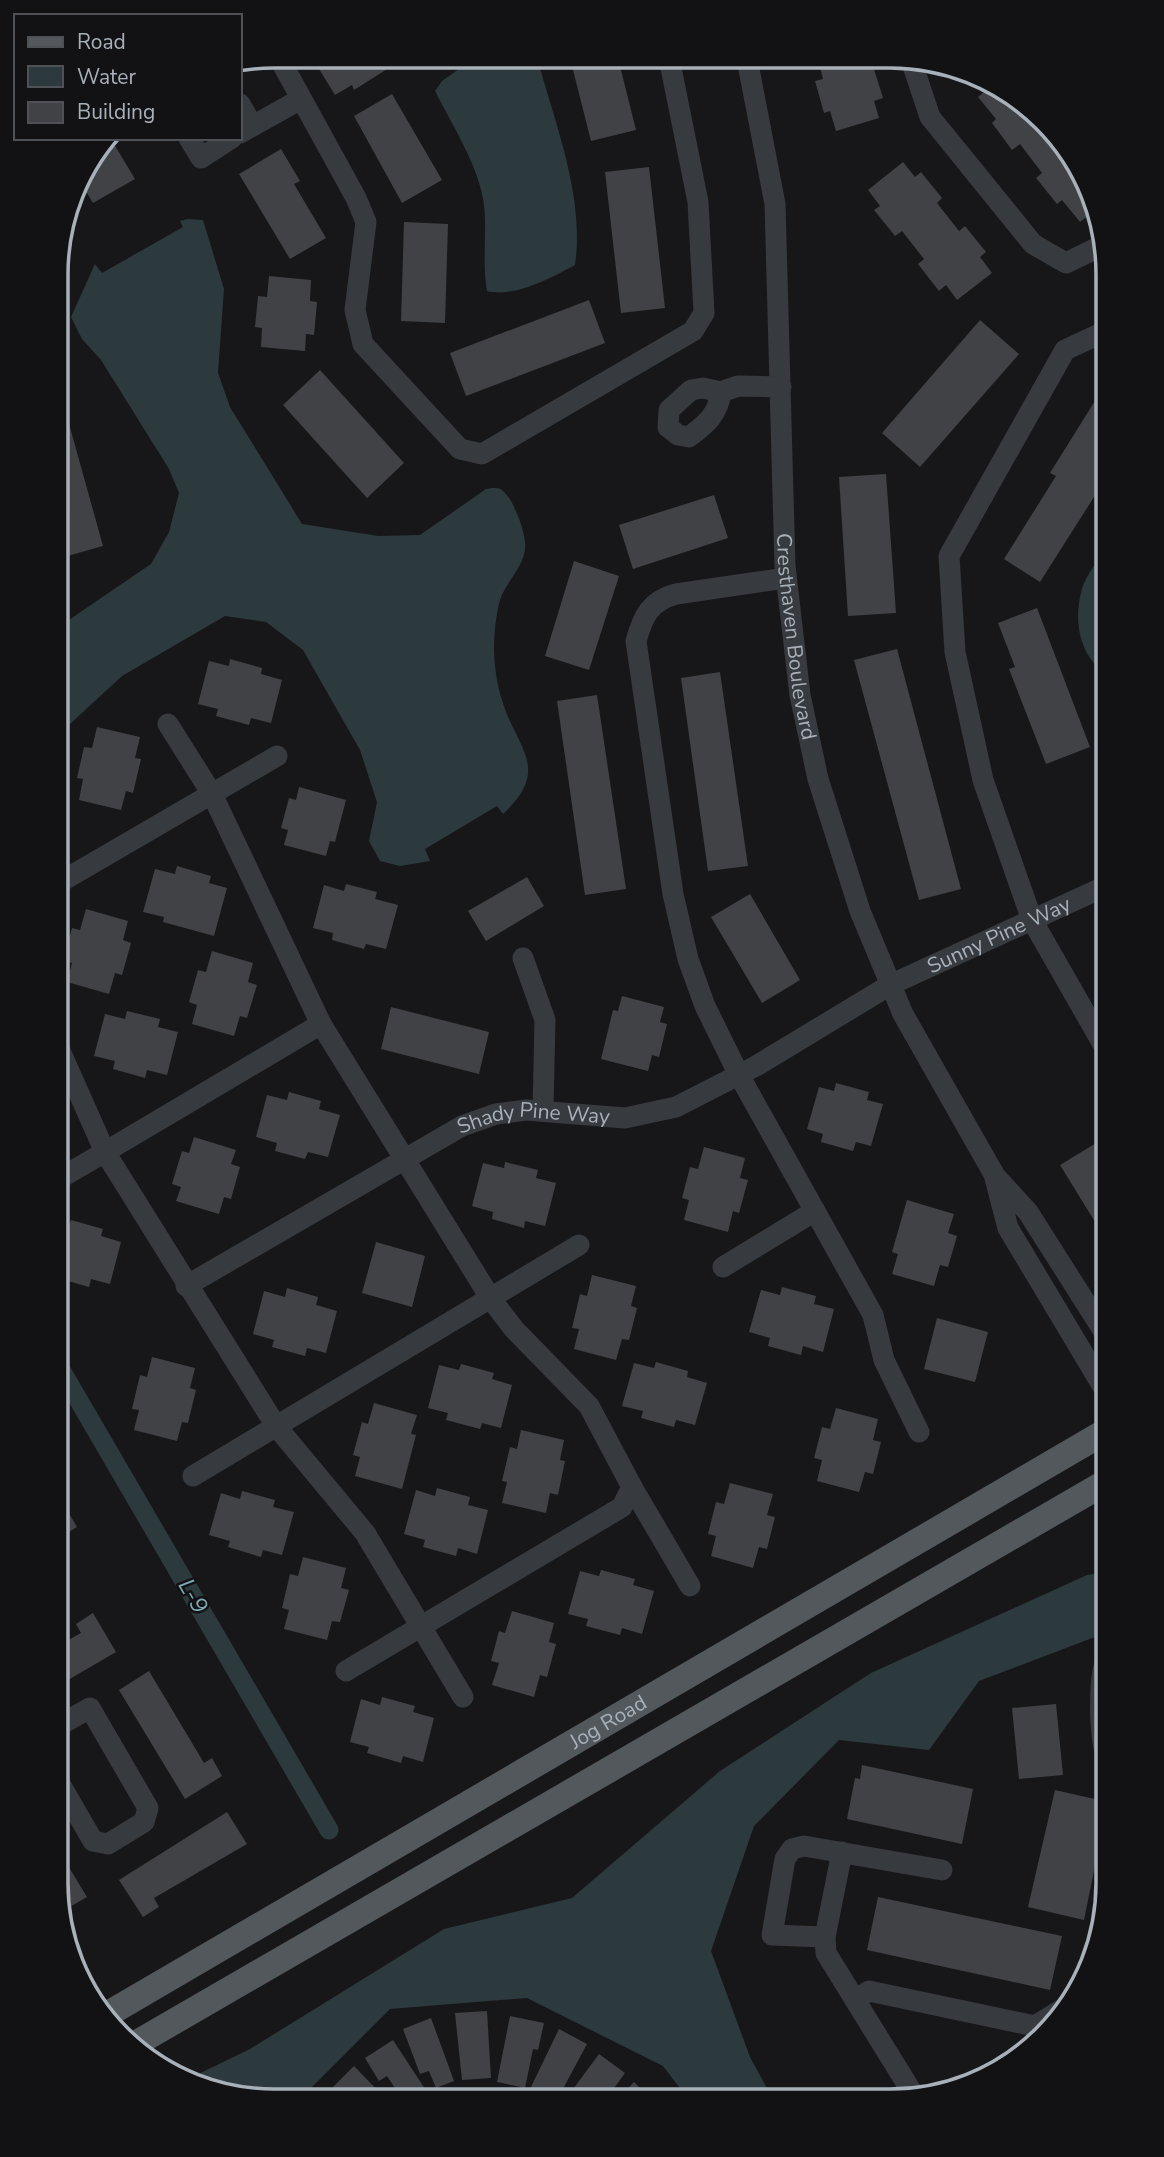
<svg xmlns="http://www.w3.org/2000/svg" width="1164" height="2157" viewBox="0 0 1164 2157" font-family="'Nunito Sans',sans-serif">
	<rect width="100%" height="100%" fill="#171719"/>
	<path fill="#2c3a3d" d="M476 57 537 58C555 123 585 197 575 265 551 278 514 298 487 291 482 262 487 233 484 205 479 166 452 125 435 91L442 81Z
		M187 219 203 220 224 289 218 373 230 407 302 524 378 536 420 535 486 489C493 488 500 486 505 493 514 502 524 529 525 542 528 563 506 581 500 600 496 614 494 634 494 648 494 663 497 686 502 700 517 750 552 768 503 814L497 806 425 849 430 861 400 866 380 861 369 841 377 802 360 750 303 650 266 622 225 616 122 676 57 736V628L151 564 169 532 179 493 169 469 101 360 82 339 71 317 95 264 102 273 183 227 180 221Z
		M1108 546V673L1105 674C1079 654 1073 620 1082 589 1086 574 1100 558 1108 546Z
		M1108 1572V1632L979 1681 929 1750 839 1740 754 1826 711 1951 750 2057 774 2101 689 2100 663 2066 527 1998 390 2009 300 2099H245L184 2081 250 2049 444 1929 572 1898 720 1771 871 1673 1087 1575Z"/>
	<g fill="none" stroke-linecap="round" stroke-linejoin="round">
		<path stroke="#2c3a3d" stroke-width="19" d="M57 1363 329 1830"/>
	</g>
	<path fill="#414246" d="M311 56H315L417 57 403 66 400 61 354 90 352 85 335 95Z
		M570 58H618L636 130 591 141Z
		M818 59 865 60 868 67 873 66 883 98 874 101 879 118 836 131 830 111 824 113 815 81 823 79Z
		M989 88 1034 110 1097 209 1080 222 1062 200 1057 204 1036 178 1042 173 1020 144 1012 150 992 123 996 119 978 97Z
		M392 94 442 180 402 203 354 116Z
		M111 139 135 179 93 203 87 193 71 202 79 177Z
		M281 149 300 181 294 184 326 238 290 259 239 174Z
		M903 162 915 177 921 172 942 198 937 203 959 231 965 226 986 252 980 257 992 273 957 300 946 285 939 291 918 264 924 259 902 231 895 236 874 210 880 206 868 190Z
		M649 167 665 308 621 313 605 172Z
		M404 222 448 224 445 323 401 321Z
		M269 276 311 280 310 301 317 302 314 335 306 334 305 351 261 347 262 328 255 327 258 296 267 297Z
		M589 300 605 343 466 396 450 353Z
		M980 320 1019 354 920 467 882 433Z
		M320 370 404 463 367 498 283 405Z
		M58 384 103 546 64 557 58 531Z
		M1103 388 1108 391V475L1040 582 1004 559 1056 476 1050 473Z
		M886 474 896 613 848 616 839 477Z
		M714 495 728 538 633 569 619 525Z
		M574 561 619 576 589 670 545 656Z
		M1037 608 1090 747 1046 764 1009 669 1015 667 998 623Z
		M897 649 961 889 919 900 854 660Z
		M230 659 262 668 261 674 282 680 271 723 251 718 249 725 216 716 218 709 198 704 209 661 229 666Z
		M720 672 748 866 708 871 681 678Z
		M597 695 626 889 585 895 557 701Z
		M97 727 140 737 135 758 141 759 133 793 126 791 121 810 79 800 83 779 77 778 84 747 92 748Z
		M299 787 346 800 335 842 330 841 326 856 284 845 288 830 281 828 289 798 296 800Z
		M177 866 211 876 209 883 227 888 214 936 163 922 164 917 143 912 155 869 175 874Z
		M527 877 544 906 486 941 468 911Z
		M346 884 377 892 375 899 398 905 386 949 366 944 364 949 332 940 333 933 313 928 324 885 344 891Z
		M750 894 800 980 762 1003 711 917Z
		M86 909 128 921 123 940 131 943 122 975 115 973 109 994 67 982 72 963 63 960 72 928 80 930Z
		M212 951 253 963 248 982 257 985 247 1018 240 1016 234 1036 192 1024 197 1005 189 1002 198 970 206 972Z
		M622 996 664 1007 660 1022 667 1024 659 1057 652 1055 648 1071 601 1059 613 1010 618 1011Z
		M391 1007 489 1032 479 1074 381 1049Z
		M127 1011 160 1019 158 1027 178 1032 167 1075 147 1070 145 1078 113 1069 115 1061 94 1056 105 1014 125 1019Z
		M836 1083 869 1092 867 1100 883 1104 871 1146 856 1142 853 1151 821 1142 823 1134 807 1129 819 1087 834 1091Z
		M289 1092 321 1101 319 1109 340 1115 328 1157 308 1152 305 1159 275 1151 277 1143 256 1137 267 1095 287 1100Z
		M194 1137 236 1150 231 1164 240 1167 231 1199 224 1197 219 1214 176 1201 181 1187 172 1184 182 1151 189 1153Z
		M1101 1140 1108 1151V1243L1060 1165Z
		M704 1147 745 1158 740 1178 748 1180 739 1213 733 1211 728 1232 684 1220 689 1200 682 1198 690 1167 698 1169Z
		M505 1162 538 1170 536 1178 556 1183 545 1226 525 1221 524 1228 492 1219 493 1212 472 1206 483 1163 504 1168Z
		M907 1200 954 1214 948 1233 957 1236 948 1267 940 1265 934 1286 892 1274 898 1254 892 1252Z
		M71 1220 103 1229 101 1236 121 1242 110 1284 91 1279 89 1287 57 1278V1225L68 1228Z
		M376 1242 425 1256 412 1307 362 1293Z
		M592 1275 636 1286 631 1306 637 1308 629 1340 622 1339 616 1360 574 1349 579 1329 572 1328 580 1294 587 1296Z
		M782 1287 816 1296 814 1304 834 1309 823 1352 803 1346 801 1355 768 1346 770 1338 749 1332 761 1290 780 1295Z
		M287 1288 318 1297 316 1305 337 1311 326 1353 307 1348 305 1356 272 1347 274 1340 253 1334 264 1291 285 1297Z
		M937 1318 988 1332 975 1382 924 1369Z
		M152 1357 195 1368 190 1388 196 1390 188 1423 182 1422 177 1441 134 1430 139 1410 132 1409 140 1375 147 1377Z
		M656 1362 688 1371 687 1377 707 1383 695 1425 676 1420 674 1427 641 1418 643 1411 622 1406 634 1363 654 1368Z
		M461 1364 494 1373 492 1379 512 1385 501 1428 482 1423 480 1429 446 1420 448 1413 428 1408 439 1365 459 1370Z
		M374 1403 417 1415 411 1434 416 1435 402 1489 355 1476 360 1457 353 1455 362 1422 368 1424Z
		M836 1408 878 1419 873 1440 881 1442 873 1474 865 1472 859 1492 817 1481 822 1460 814 1458 822 1427 830 1429Z
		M521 1430 564 1440 560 1460 565 1461 558 1495 550 1493 546 1513 502 1503 507 1482 502 1481 510 1447 517 1449Z
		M730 1483 773 1494 767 1515 775 1517 767 1549 759 1547 753 1568 711 1556 716 1536 708 1534 716 1502 724 1504Z
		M437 1488 470 1497 468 1505 488 1510 477 1554 458 1548 456 1556 423 1547 425 1540 404 1534 416 1490 435 1496Z
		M242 1491 275 1500 273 1507 294 1512 282 1555 263 1550 261 1557 228 1547 230 1541 209 1535 221 1493 240 1499Z
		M67 1510 77 1527 56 1540V1512L58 1515Z
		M303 1557 346 1568 341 1588 349 1590 340 1622 332 1621 327 1640 284 1629 289 1610 282 1608 290 1574 298 1576Z
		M601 1570 635 1579 633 1585 654 1591 642 1634 622 1628 620 1635 586 1626 588 1619 568 1614 580 1571 599 1576Z
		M512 1611 554 1623 549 1642 556 1644 547 1677 540 1675 534 1697 492 1685 499 1663 491 1661 499 1631 505 1633Z
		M93 1613 116 1652 56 1687V1647L81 1633 76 1624Z
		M149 1671 204 1763 212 1758 222 1776 185 1799 119 1690Z
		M382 1697 415 1706 413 1712 434 1718 423 1762 403 1756 401 1763 367 1753 369 1747 350 1742 361 1699 380 1705Z
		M1056 1704 1063 1775 1019 1779 1012 1708Z
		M862 1765 973 1789 962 1844 847 1819 855 1778 860 1779Z
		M1055 1790 1108 1802 1084 1920 1028 1907Z
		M227 1812 247 1844 154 1898 159 1907 143 1917 119 1880Z
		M56 1846 87 1897 61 1912 56 1883Z
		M878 1897 1062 1936 1050 1990 867 1950Z
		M487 2011 491 2078 462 2080 455 2013Z
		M510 2016 544 2023 538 2050 533 2049 525 2088 497 2082Z
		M431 2018 454 2081 436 2088 429 2071 420 2074 403 2029Z
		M559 2029 587 2044 557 2100H552L530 2089Z
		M393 2040 429 2095 423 2100H408L404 2093 400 2096 387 2076 379 2081 365 2058Z
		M599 2054 625 2073 609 2095 607 2093 602 2100H565Z
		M354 2066 386 2099H344L333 2087Z
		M634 2082 652 2100H617Z"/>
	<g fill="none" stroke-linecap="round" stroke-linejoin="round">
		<g stroke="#373a3e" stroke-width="21">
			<path d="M278 56 356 198 366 222 355 310 363 344 460 449 482 454 693 331 704 313 698 202 669 58"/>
			<path id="s1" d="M747 59 775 204 785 566 800 695 818 779 860 911 903 1014 995 1176 1028 1212 1108 1338"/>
			<path d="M911 60 930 117 1033 244 1066 263 1103 245"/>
			<path d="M240 104 252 125"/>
			<path d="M240 133 301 99"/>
			<path d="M189 138 201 158 232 138"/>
			<path d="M721 392C718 415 706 424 689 437L678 435 668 427 669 410 691 390 703 388 721 392 738 386 781 387"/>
			<path d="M786 578 676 594C650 601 643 616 636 641L673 894 688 959 705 1006 739 1075 873 1315 884 1360 919 1432"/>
			<path d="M168 724 212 794 321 1024 491 1299 514 1329 589 1406 632 1487 622 1507 346 1671"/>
			<path d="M57 884 277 756"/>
			<path d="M523 958 545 1020 543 1110"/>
			<path d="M57 1044 105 1152 321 1024"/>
			<path d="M1108 1053 1032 920 983 780 955 652 949 556 1065 350 1108 330"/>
			<path d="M995 1178 1008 1228 1108 1395"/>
			<path d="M57 1180 105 1152 276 1426 365 1533 463 1697"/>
			<path d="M723 1267 815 1211"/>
			<path id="s2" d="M186 1286 462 1126 496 1114 526 1110 625 1118 676 1107 756 1066 890 985 1108 885"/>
			<path d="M193 1476 579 1245"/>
			<path d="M632 1487 690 1586"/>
			<path d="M1108 1761C1099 1740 1097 1676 1108 1655"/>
			<path d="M56 1777 93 1841 108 1844 144 1822 148 1808 90 1708 56 1727"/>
			<path d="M842 1852 825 1937 826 1953 915 2097"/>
			<path d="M825 1937 772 1935 785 1859 792 1849 804 1846 942 1870"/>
			<path d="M855 2000 869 1991 1035 2026 1069 2005"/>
		</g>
		<g stroke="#53585d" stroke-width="26">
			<path id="s3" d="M108 2014 1108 1430"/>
			<path d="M130 2047 1108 1481"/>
		</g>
	</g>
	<g text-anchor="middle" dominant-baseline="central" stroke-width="5" stroke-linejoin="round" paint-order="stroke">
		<g font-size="21" fill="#a8b1b9" stroke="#121214">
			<text stroke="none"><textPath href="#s1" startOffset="581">Cresthaven Boulevard</textPath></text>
			<text stroke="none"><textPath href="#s2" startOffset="903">Sunny Pine Way</textPath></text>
			<text stroke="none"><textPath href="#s2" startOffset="392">Shady Pine Way</textPath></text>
			<text stroke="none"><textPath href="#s3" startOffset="579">Jog Road</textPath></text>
		</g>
		<g font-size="23" font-style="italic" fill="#7ea9b5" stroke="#121214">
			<text transform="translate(193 1596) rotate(60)">L-9</text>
		</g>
	</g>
	<path d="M0 0H1164V2157H0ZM274 68H890A206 206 0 0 1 1096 274V1883A206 206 0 0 1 890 2089H274A206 206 0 0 1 68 1883V274A206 206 0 0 1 274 68Z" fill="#121214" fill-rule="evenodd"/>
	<path fill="none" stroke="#a8b1b9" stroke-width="3.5" d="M274 68H890A206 206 0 0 1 1096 274V1883A206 206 0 0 1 890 2089H274A206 206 0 0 1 68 1883V274A206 206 0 0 1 274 68Z"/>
	<rect x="14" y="14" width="228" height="126" fill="#121214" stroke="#4e5256" stroke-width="2"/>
	<rect x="28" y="37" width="35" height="10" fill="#53585d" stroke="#4e5256" stroke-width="2"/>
	<text x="77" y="49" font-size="21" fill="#a8b1b9">Road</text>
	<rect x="28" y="66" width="35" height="21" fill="#2c3a3d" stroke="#4e5256" stroke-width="2"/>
	<text x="77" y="84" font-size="21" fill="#a8b1b9">Water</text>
	<rect x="28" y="102" width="35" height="21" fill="#414246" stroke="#4e5256" stroke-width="2"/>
	<text x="77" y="119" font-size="21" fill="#a8b1b9">Building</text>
</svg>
